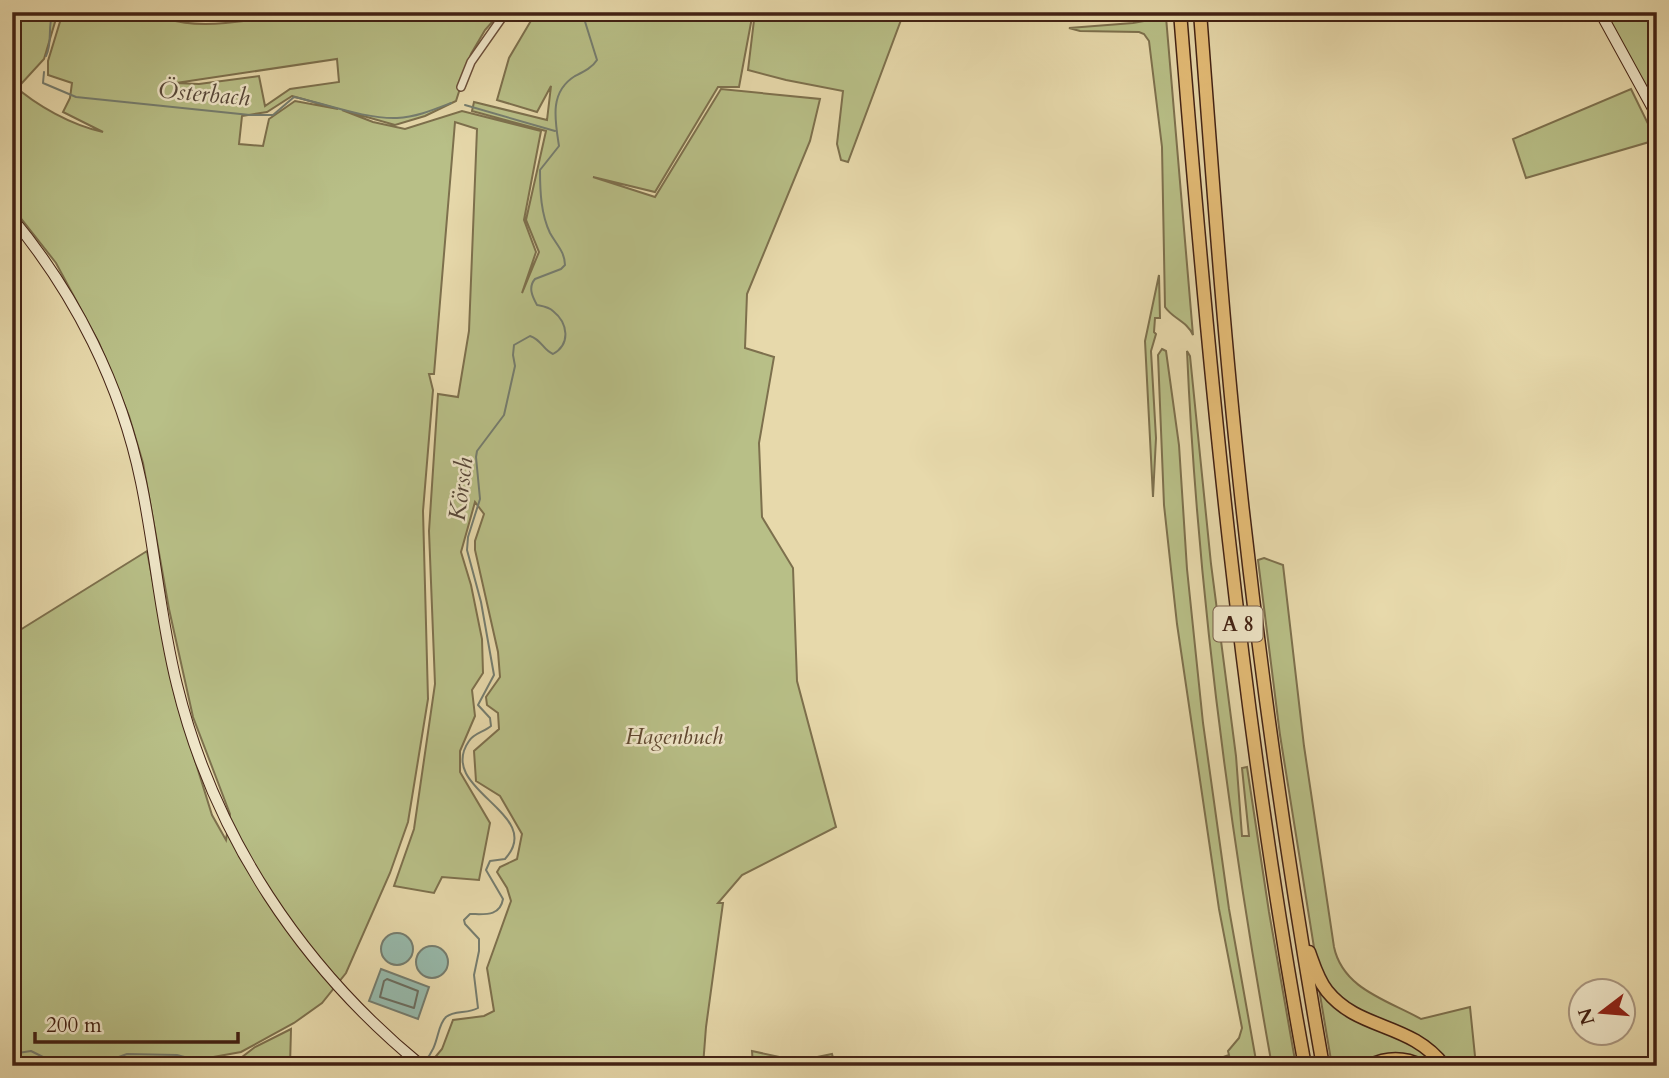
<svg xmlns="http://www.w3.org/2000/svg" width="1669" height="1078" viewBox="0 0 1669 1078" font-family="Cardo,serif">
	<rect width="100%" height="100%" fill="#e7d9ab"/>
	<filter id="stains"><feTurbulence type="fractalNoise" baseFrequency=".00286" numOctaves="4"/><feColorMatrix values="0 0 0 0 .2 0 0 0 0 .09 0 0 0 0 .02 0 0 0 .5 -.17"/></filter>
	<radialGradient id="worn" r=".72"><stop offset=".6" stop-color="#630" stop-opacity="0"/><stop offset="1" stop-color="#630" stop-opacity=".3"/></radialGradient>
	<path fill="#b8bf87" stroke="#7d704d" stroke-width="2" fill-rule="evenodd" d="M12 12H58L44 59 22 83 12 72Z
		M63 12H165L168 19C199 29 252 22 283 12H501L485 30 471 54 456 101 425 116 395 125 342 110 373 122 405 129 462 111 541 131 524 220 536 252 522 293 539 252 526 220 546 131 472 111 474 102 547 120 551 86 537 112 497 100 509 58 532 19 533 12H753L739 87H718L655 192 593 177 655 197 721 89 820 99 810 141 747 294 745 348 774 357 759 443 762 517 793 568 797 681 836 827 742 875 718 903H723L706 1027 703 1066H431L432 1061 442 1049 453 1020 484 1016 494 1011 487 968 511 901 507 888 497 872 500 867 517 859 522 834 500 796 476 781 474 751 499 729 498 713 487 705 486 697 500 677 498 652 475 550V541L484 514 475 502 461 552 471 585 482 639 483 673 472 690 475 716 460 751V772L490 823 479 880 442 877 434 893 394 886 414 829 435 684 429 531 438 394 458 397 469 331 477 129 455 122 434 374H429L433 390 423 511 428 699 408 822 390 873 346 973 322 1003 294 1023 241 1052 208 1058 197 1066H12V635L147 551 175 696 212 815 226 840 230 814 193 717 169 609 143 463 129 416 99 343 56 263 12 207V84C37 106 71 125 103 132L63 112 70 98 72 83 48 75V61ZM337 59 339 82 290 89 265 106 259 76 199 84 176 83ZM292 96 338 109 295 101 269 119 263 146 239 144 242 116 267 112Z
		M755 12H904L848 162 841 160 837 144 843 91 786 80 748 70Z
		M1605 12H1657V108Z
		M1166 17 1193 335C1187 321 1173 319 1165 307L1162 147 1149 41 1144 34 1139 32 1080 31 1069 28 1133 23Z
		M1631 89 1656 140 1526 178 1513 139Z
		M1159 275 1160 318H1155L1154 332 1156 334 1151 351 1156 438 1153 497 1145 341Z
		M1162 349 1166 351 1179 445 1187 569 1203 723 1229 909 1257 1066H1214L1223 1057 1229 1055 1228 1051 1239 1038 1242 1028 1219 909 1177 624 1164 505 1158 355Z
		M1187 351 1190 356 1211 564 1236 756 1242 836H1249L1242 768 1247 767 1269 912 1296 1066H1272C1229 828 1197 582 1187 351Z
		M1264 558 1283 565 1304 746 1334 947C1343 989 1387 1000 1421 1019L1470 1007 1476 1066H1447L1366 1017 1334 995 1316 960 1280 735 1258 560Z
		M1319 989 1400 1035 1440 1066H1428L1419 1061 1364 1066H1332Z
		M291 1029 290 1066H210L217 1060 242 1057 255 1047Z
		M752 1051 798 1061 832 1054 835 1066H753Z"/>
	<path fill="#97baac" stroke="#757d6f" stroke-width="2" d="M381 949a16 16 0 1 1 32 0a16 16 0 1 1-32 0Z
		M416 962a16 16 0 1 1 32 0a16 16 0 1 1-32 0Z
		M381 969 429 987 418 1019 369 1001Z"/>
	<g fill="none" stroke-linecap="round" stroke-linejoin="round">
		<path stroke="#6c6e60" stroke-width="2" d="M387 979 418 991 414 1008 380 997 384 981Z"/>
		<path stroke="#757d6f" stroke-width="2" d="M46 56C53 42 47 27 53 12
			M44 72 43 83 76 97 250 115H273L294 97C327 104 364 119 397 118 416 117 433 110 451 103
			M465 105 555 131
			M12 1051 18 1053 31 1051 53 1062 100 1064 127 1054 177 1055 218 1066
			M424 1062C440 1046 436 1026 446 1017 454 1010 468 1014 478 1008L474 975 479 951V939L465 924 464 920 470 914C484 914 500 917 503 899L486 870 490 861 505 859C547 813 435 790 469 741 474 733 484 732 491 726L490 718 478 705 494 675 481 602 467 550 468 537 480 499 476 457 477 451 504 415 515 366 513 355 514 345 530 336C542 340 543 350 553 354 571 344 568 323 553 311 549 307 542 306 537 305 532 296 528 287 535 279L561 269 565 265C565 252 556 244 550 233 541 214 540 192 540 170L559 146C555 120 549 92 575 76 583 72 592 68 597 60L582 12"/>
		<g stroke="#6b4f39" stroke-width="10">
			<path id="street" d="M461 87 471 62 506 12"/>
		</g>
		<g stroke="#422113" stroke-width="12">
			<path id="secondary" d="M1600 12 1657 116
				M12 218C75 294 121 385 141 482 155 549 160 618 177 685 214 836 302 968 422 1066"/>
		</g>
		<g stroke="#422113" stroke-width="15">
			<path id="highway" d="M1180 12C1208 365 1241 717 1305 1066
				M1200 12C1212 170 1223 328 1240 485 1261 680 1289 873 1323 1066
				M1309 952C1314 966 1318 980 1327 991 1359 1031 1411 1022 1444 1066
				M1369 1066C1387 1057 1404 1057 1422 1066"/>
		</g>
		<use href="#street" stroke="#efe6c8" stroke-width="7"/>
		<use href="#secondary" stroke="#efe6c8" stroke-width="10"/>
		<use href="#highway" stroke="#e4bc76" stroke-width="12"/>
	</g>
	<g text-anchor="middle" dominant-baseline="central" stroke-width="5" stroke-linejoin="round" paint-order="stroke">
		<rect fill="#efe6c8" stroke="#765c49" stroke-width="2" x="1213.5" y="606.5" width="49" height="35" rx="5"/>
		<g font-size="21" font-weight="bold" fill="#422113">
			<text x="1238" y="624">A 8</text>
		</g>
		<g font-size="23" font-style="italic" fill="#604830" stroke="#efe6c8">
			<text x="674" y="736">Hagenbuch</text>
		</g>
		<g font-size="24" font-style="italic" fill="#574739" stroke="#efe6c8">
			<text transform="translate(204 94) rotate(5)">Österbach</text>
			<text transform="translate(461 489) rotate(-83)">Körsch</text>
		</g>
	</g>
	<rect width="1669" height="1078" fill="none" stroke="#e7d9ab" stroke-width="42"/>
	<rect x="14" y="14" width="1641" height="1050" fill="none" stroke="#422113" stroke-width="3.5"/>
	<rect x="21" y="21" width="1627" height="1036" fill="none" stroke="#422113" stroke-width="2"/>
	<g transform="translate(1602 1012) rotate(254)"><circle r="33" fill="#efe6c8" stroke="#aa9780" stroke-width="2"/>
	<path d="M0-5L12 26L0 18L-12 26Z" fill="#8f2418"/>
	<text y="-10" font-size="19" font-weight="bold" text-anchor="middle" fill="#422113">N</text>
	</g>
	<path d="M35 1032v10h203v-10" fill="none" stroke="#422113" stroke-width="3.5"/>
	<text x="46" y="1032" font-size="21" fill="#422113" stroke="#efe6c8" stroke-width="5" paint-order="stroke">200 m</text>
	<rect width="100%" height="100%" filter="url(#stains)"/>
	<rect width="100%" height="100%" fill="url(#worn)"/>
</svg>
